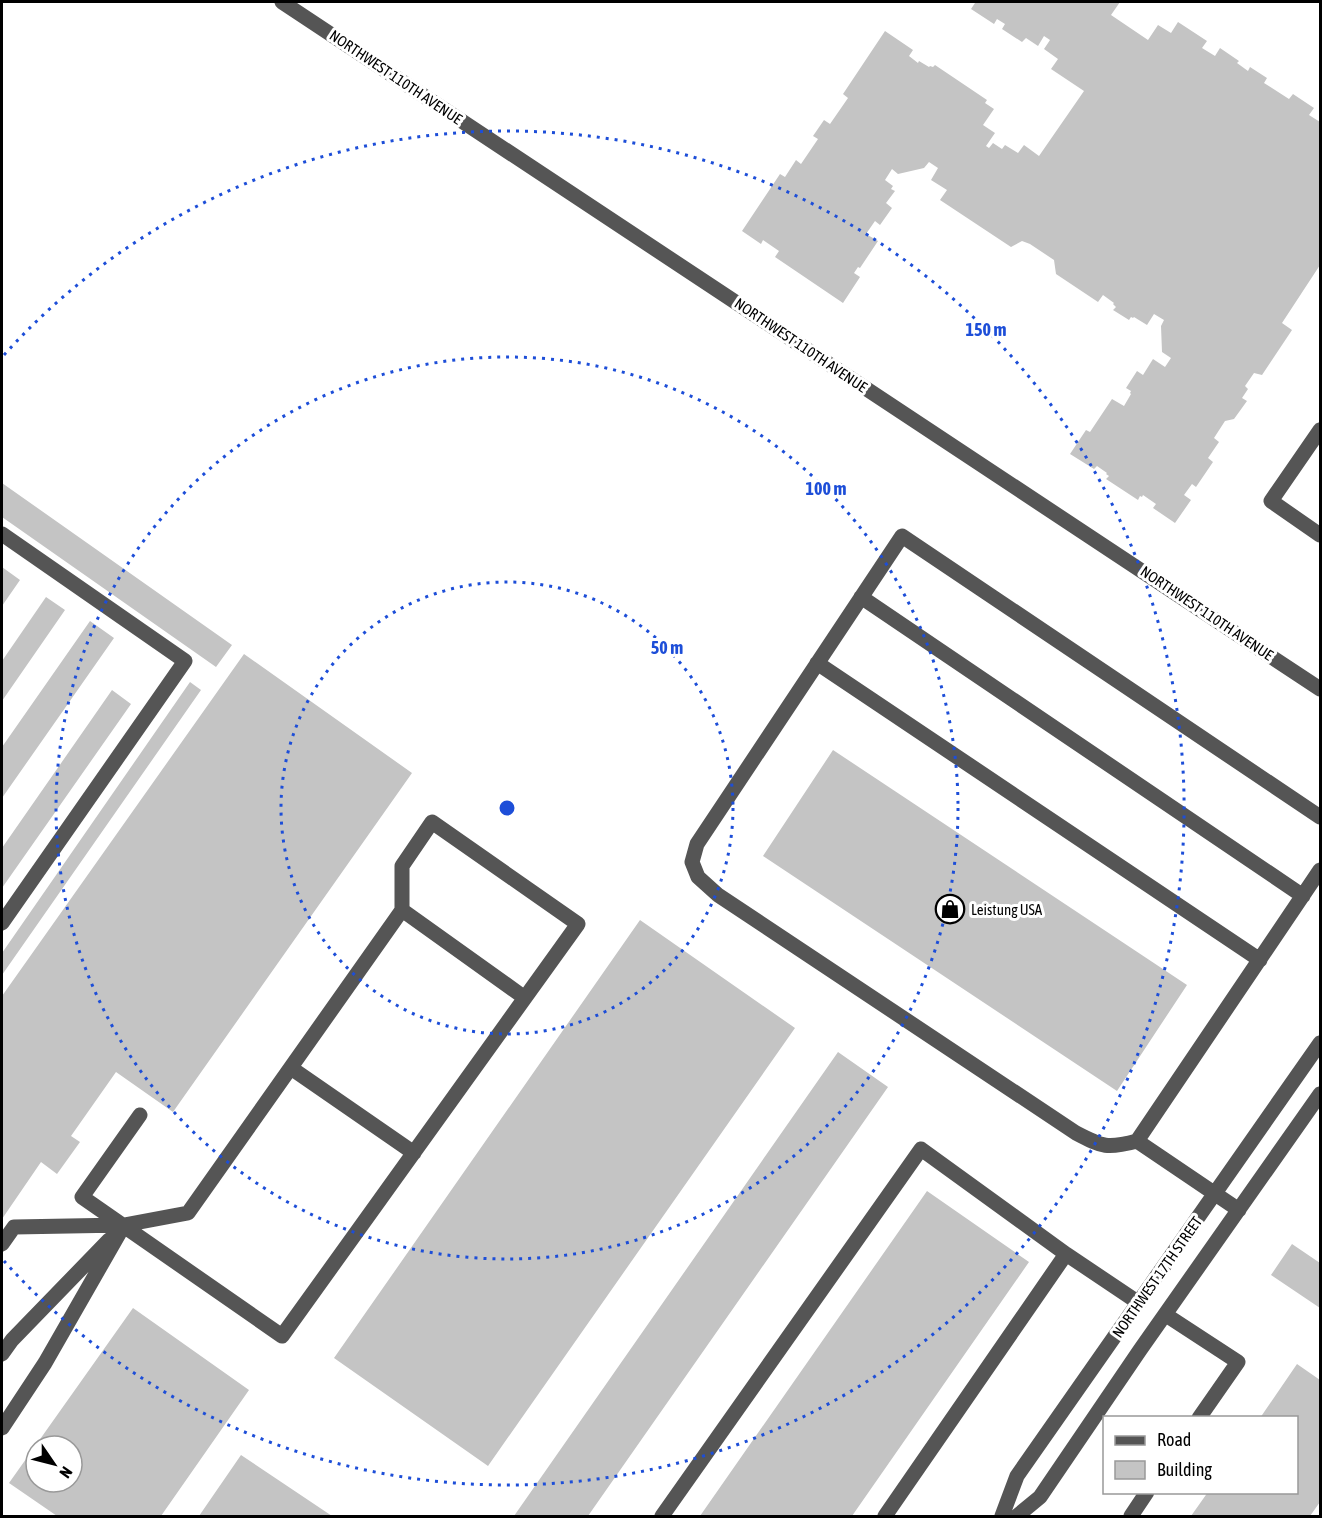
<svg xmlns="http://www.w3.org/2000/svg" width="1322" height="1518" viewBox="0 0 1322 1518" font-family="'Asap Condensed',sans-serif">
	<rect width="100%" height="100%" fill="#fff"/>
	<path fill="#c4c4c4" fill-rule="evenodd" d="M973 2H1120L1111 15 1148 40 1158 25 1171 33 1178 22 1207 41 1202 48 1215 56 1220 48 1239 61 1237 63 1248 71 1250 67 1267 78 1264 83 1289 99 1293 94 1314 108 1309 115 1320 122V265L1282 323 1292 330 1262 375 1254 373 1245 386 1248 389 1242 398 1247 401 1234 419 1225 421 1214 438 1219 442 1208 458 1213 462 1196 487 1192 484 1184 495 1191 500 1175 523 1153 508 1156 504 1143 495 1142 497 1140 496 1138 500 1106 479 1109 476 1106 474 1107 473 1097 466 1094 469 1070 454 1086 430 1090 432 1112 399 1124 406 1131 394 1130 393 1131 391 1126 388 1137 371 1143 375 1153 359 1165 367 1171 358 1162 352 1161 326 1164 320 1154 314 1147 325 1134 317 1133 318 1131 317 1129 320 1113 310 1116 307 1113 304 1114 303 1103 295 1098 302 1056 274 1054 260 1030 244 1022 241 1011 247 940 200 947 190 931 180 938 168 929 162 924 168 898 174 892 169 885 180 893 186 891 189 895 191 886 203 892 208 880 225 875 221 866 234 878 241 860 268 858 267 854 273 860 277 843 303 775 257 779 251 763 240 761 244 742 231 780 174 785 177 796 160 801 164 818 139 813 136 824 120 830 124 848 98 843 94 885 31 913 50 909 56 918 63 919 61 929 67 930 66 933 67 935 65 987 100 985 103 994 109 983 125 995 133 986 146 989 148 993 143 1002 149 1005 145 1018 153 1024 145 1039 156 1084 91 1051 69 1058 59 1044 49 1050 40 1044 36 1038 46 1026 38 1022 42 1002 29 1005 24 997 19 994 24 971 9 975 3Z
		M2 483 232 645 216 667 2 517Z
		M2 567 20 580 2 606Z
		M46 597 65 610 2 701V661Z
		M90 621 114 638 2 798V747Z
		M244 654 412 773 173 1112 116 1072 71 1136 80 1142 57 1174 41 1162 2 1219V996Z
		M190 682 201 690 2 975V953Z
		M112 690 131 704 2 888V848Z
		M833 750 1187 985 1117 1091 763 856Z
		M640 920 795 1028 488 1466 334 1358Z
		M838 1052 888 1087 588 1516H514Z
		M927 1191 1029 1262 852 1516H700Z
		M1292 1244 1320 1263V1308L1271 1275Z
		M133 1308 249 1390 161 1516H57L9 1483ZM36 1446H72V1482H36Z
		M1297 1364 1320 1380V1502L1310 1516H1191L1208 1492H1296V1418H1260Z
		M241 1455 332 1516H199Z"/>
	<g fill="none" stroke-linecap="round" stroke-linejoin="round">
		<path stroke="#555" stroke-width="15" d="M282 2 1320 689
			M1320 430 1271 501 1320 535
			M2 534 185 661 2 923
			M861 597 1303 896
			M817 663 1260 960
			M1320 817 902 536 697 844 692 862 698 877 718 895 1076 1133C1103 1147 1107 1149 1137 1141L1320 870
			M402 910 525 998
			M291 1068 414 1153
			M1137 1141 1239 1210
			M2 1244 14 1227 124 1225 188 1213 402 910V866L432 822 578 924 282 1336 82 1197 140 1115
			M1066 1254 1139 1303
			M1166 1315 1238 1362 1199 1418
			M2 1354 12 1340 109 1240
			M2 1428 45 1363 124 1225
			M662 1516 921 1149 1066 1254 885 1516
			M1002 1516 1017 1476 1320 1043
			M1017 1516 1040 1497 1140 1350 1320 1094
			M1131 1516 1147 1492"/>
	</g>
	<g fill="none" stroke="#1d4ed8" stroke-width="3" stroke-dasharray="3 6">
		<circle cx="507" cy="808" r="226"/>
		<circle cx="507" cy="808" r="451"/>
		<path d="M4 355A677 677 0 1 1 4 1261"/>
	</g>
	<defs>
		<g id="shop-ring" transform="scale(1.5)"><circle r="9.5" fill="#fff" stroke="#000" stroke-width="1.5"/><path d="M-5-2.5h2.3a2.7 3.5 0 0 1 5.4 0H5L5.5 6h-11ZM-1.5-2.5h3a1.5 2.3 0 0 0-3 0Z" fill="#000"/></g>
	</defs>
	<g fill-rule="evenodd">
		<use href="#shop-ring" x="950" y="909"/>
	</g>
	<g text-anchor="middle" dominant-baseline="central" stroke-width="6" stroke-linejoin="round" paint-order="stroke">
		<g font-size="15" fill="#000" stroke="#fff">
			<text transform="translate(396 77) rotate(34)">NORTHWEST 110TH AVENUE</text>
			<text transform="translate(801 345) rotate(34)">NORTHWEST 110TH AVENUE</text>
			<text transform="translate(1207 613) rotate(34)">NORTHWEST 110TH AVENUE</text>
			<text transform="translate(1157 1277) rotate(-55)">NORTHWEST 17TH STREET</text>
		</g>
		<g font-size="15" fill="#000" stroke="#fff" text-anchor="start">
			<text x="971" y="909">Leistung USA</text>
		</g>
	</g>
	<circle cx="507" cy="808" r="9" fill="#1d4ed8" stroke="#fff" stroke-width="3"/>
	<g font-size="18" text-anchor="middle" font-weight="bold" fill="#1d4ed8" stroke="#fff" stroke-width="6" stroke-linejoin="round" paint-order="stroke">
		<text x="986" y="336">150 m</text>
		<text x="826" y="495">100 m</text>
		<text x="667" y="654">50 m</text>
	</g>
	<rect width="1322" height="1518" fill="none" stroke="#000000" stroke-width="6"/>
	<rect x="1103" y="1416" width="195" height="78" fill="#ffffff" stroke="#999999" stroke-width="1.5"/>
	<rect x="1115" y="1436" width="30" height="9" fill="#555555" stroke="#999999" stroke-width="1.5"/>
	<text x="1157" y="1446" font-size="18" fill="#000000">Road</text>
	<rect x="1115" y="1461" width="30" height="18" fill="#c4c4c4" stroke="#999999" stroke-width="1.5"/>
	<text x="1157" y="1476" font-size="18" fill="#000000">Building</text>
	<g transform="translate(54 1464) rotate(125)"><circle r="28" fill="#ffffff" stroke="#999999" stroke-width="1.5"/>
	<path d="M0-4.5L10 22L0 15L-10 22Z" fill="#000000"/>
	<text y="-9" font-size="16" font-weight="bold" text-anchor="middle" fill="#000000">N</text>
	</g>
</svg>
